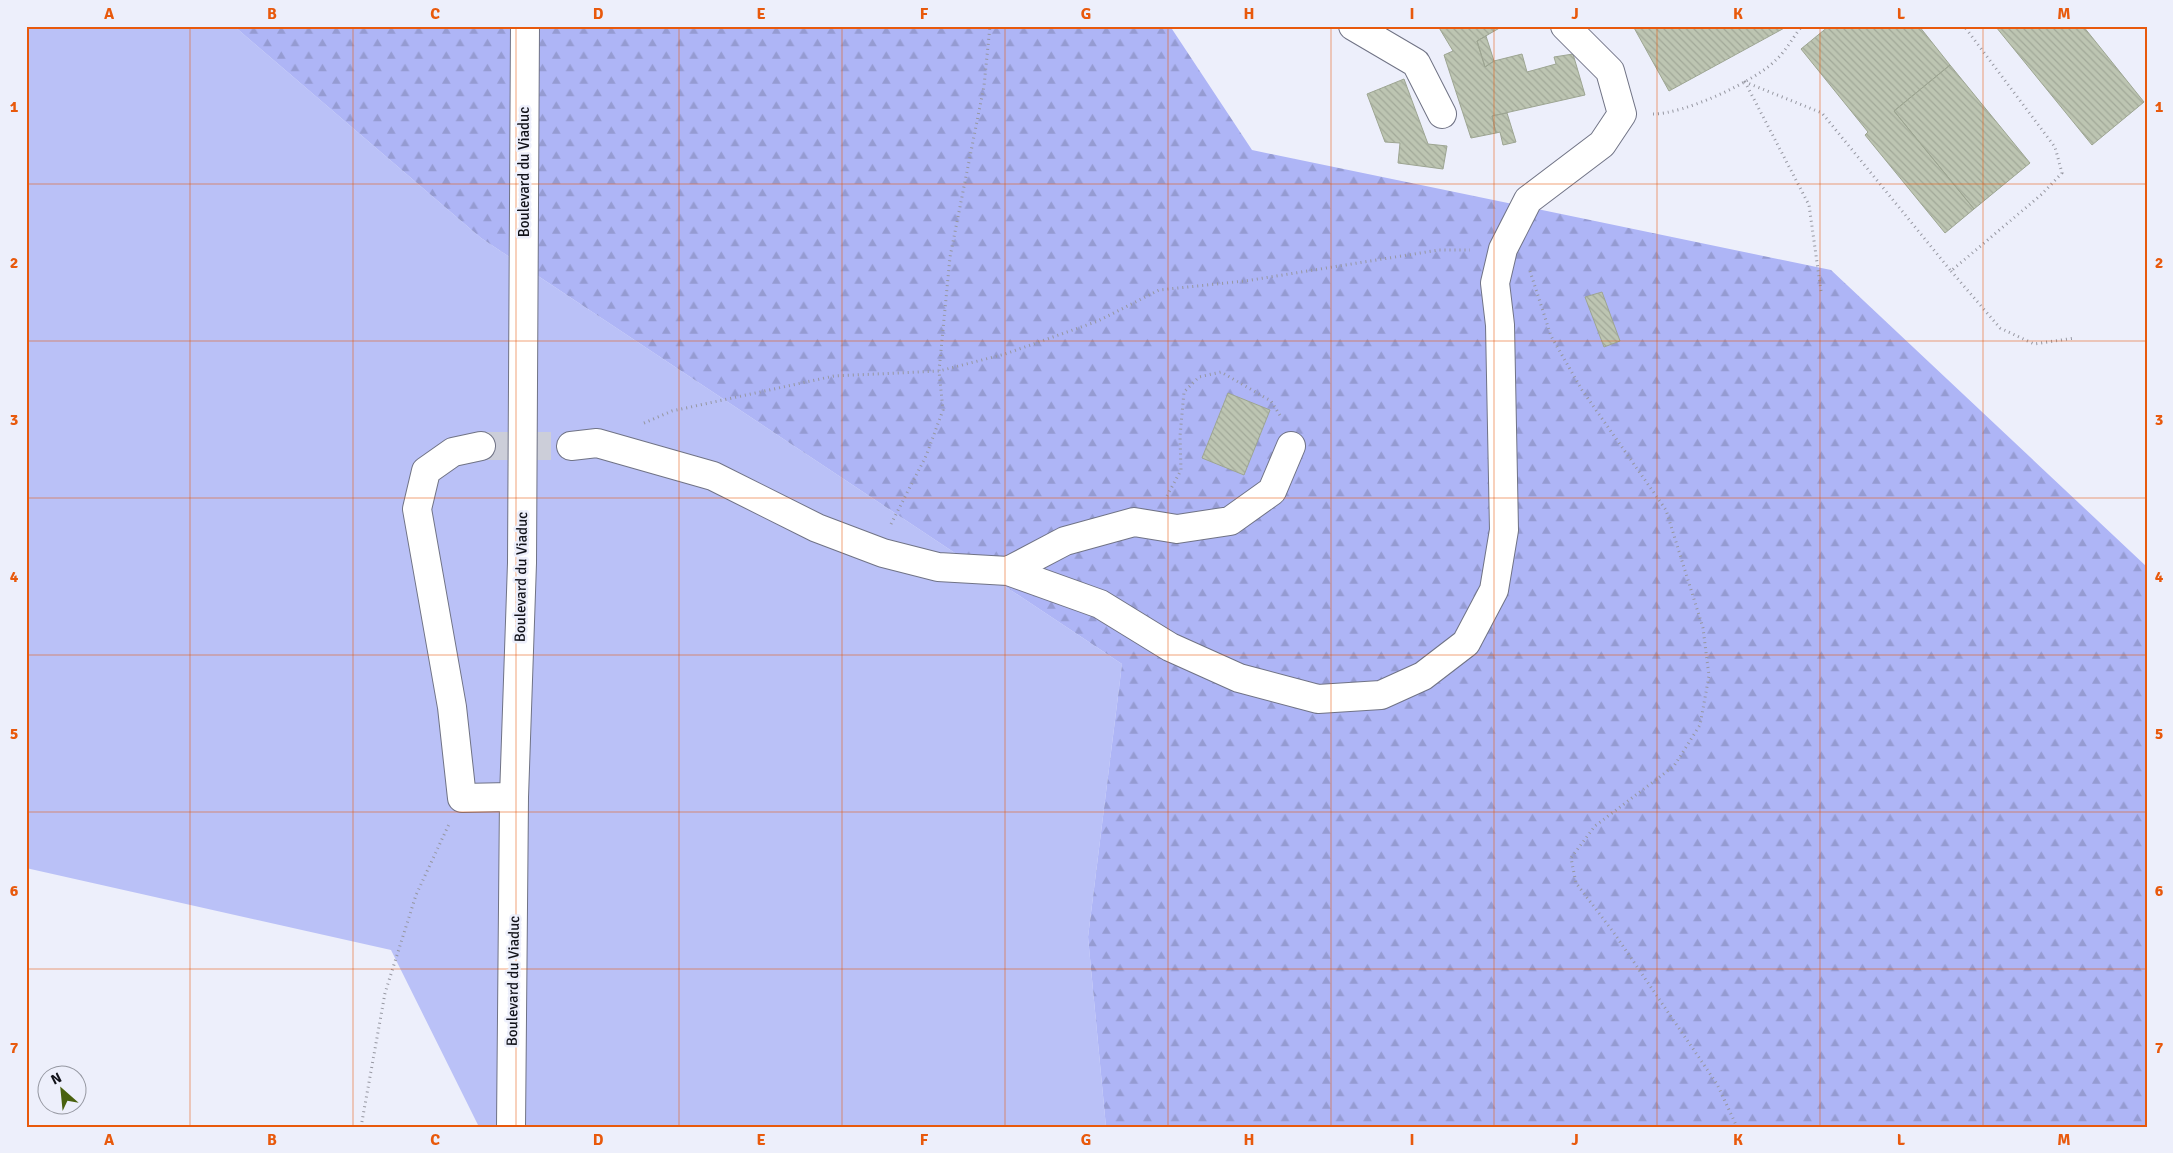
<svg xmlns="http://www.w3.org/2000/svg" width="2173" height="1153" viewBox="0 0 2173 1153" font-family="Signika,sans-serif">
	<defs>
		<pattern id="forest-firs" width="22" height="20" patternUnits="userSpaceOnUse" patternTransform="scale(1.25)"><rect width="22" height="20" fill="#aeb5f6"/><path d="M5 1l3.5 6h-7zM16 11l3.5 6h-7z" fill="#959bd2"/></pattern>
		<pattern id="building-back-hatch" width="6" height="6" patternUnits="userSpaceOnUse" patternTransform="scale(1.25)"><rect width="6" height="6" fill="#bdc5b2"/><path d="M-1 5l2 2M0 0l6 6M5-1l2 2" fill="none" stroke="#a1a898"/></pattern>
	</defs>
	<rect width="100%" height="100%" fill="#edeffb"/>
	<path fill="#bac1f7" d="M26 26H234L481 238 1122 664 1088 937 1106 1127H479L391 950 26 868Z"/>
	<path fill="url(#forest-firs)" d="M234 26H1170L1252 150 1831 270 2147 567V1127H1106L1088 937 1122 664 481 238Z"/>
	<path fill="url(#building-back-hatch)" stroke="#9da592" d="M1438 26H1503L1477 41 1485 67 1494 61 1522 54 1527 72 1556 64 1554 57 1573 54 1585 95 1492 116 1496 133 1471 138 1444 55 1453 51Z
		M1633 26H1788L1669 91Z
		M1829 26H1919L1950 65 1894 111 1974 209 1945 233 1865 135 1868 132 1801 49Z
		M1997 26H2083L2144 102 2092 145 1996 27Z
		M1486 36 1494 61 1485 67 1477 41Z
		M1950 65 2030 163 1974 209 1894 111Z
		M1404 79 1428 144 1447 146 1443 169 1398 163 1400 143 1385 142 1367 94Z
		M1507 113 1516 142 1503 145 1500 132 1496 133 1492 116Z
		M1602 292 1620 341 1604 347 1585 297Z
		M1228 393 1270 410 1244 475 1202 458Z"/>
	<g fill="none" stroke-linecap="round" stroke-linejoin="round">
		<path stroke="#ccced9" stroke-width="28" stroke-dasharray="28 14" stroke-linecap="butt" d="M481 446H571"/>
		<g stroke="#707385" stroke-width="30">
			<path id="minor" d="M1353 26 1416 63 1442 114
				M481 446 453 452 426 471 417 509 452 707 462 798 514 797
				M571 446 597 443 713 476 817 528 883 553 938 567 1008 571 1100 604 1170 647 1239 678 1318 699 1381 695 1423 676 1466 643 1494 590 1504 530 1500 325 1495 283 1503 249 1528 200 1602 144 1622 114 1610 71 1565 26
				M1008 571 1065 541 1134 522 1177 529 1230 521 1272 491 1291 446
				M511 1127 514 797 522 563 525 26"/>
		</g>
		<path stroke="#9697a1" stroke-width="3" stroke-dasharray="1 4" stroke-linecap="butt" d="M1653 114C1684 114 1754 82 1776 60 1786 51 1793 37 1802 26
			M1530 271 1551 336 1582 390 1666 510 1703 628 1709 676 1700 725 1674 766 1595 826 1571 858 1576 883 1614 933 1717 1084 1737 1127
			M1951 271 2000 328 2034 344 2075 338
			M1821 291 1809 205 1745 82 1822 113 1951 271 2042 194 2062 173 2055 147 1964 26
			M644 423 672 411 834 376 939 371 1005 354 1098 321 1159 290 1245 281 1439 250H1470
			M1167 496 1181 470 1180 436 1184 392 1199 377 1221 372 1271 401 1281 417
			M891 524 926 456 943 410 939 371 950 257 984 86 990 26
			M361 1127 385 993 416 895 449 824"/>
		<use href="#minor" stroke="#fff" stroke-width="28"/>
	</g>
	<path fill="none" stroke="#e8590c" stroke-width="1" stroke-opacity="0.55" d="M190 26V1127M353 26V1127M516 26V1127M679 26V1127M842 26V1127M1005 26V1127M1168 26V1127M1331 26V1127M1494 26V1127M1657 26V1127M1820 26V1127M1983 26V1127M26 184H2147M26 341H2147M26 498H2147M26 655H2147M26 812H2147M26 969H2147"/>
	<g text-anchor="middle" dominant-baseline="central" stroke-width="5" stroke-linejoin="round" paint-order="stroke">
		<g font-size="15" fill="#111219" stroke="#edeffb">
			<text transform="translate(524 172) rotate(-90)">Boulevard du Viaduc</text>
			<text transform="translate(521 577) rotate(-89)">Boulevard du Viaduc</text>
			<text transform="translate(513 981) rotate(-89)">Boulevard du Viaduc</text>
		</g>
	</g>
	<rect width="2173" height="1153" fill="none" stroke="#edeffb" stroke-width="55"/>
	<g transform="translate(62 1090) rotate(333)"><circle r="24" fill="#edeffb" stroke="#9597a1"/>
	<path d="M0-4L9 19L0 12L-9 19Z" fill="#49610e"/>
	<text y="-8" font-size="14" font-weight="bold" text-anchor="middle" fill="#111219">N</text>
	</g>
	<rect x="28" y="28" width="2118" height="1098" fill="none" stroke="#e8590c" stroke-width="2"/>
	<g font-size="16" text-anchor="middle" font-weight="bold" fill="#e8590c">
		<text x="109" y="19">A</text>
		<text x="272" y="19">B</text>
		<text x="435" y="19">C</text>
		<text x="598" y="19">D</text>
		<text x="761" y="19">E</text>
		<text x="924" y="19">F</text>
		<text x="1086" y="19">G</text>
		<text x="1249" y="19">H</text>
		<text x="1412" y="19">I</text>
		<text x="1575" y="19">J</text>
		<text x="1738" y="19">K</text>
		<text x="1901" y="19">L</text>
		<text x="2064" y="19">M</text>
		<text x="14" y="112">1</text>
		<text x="2159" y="112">1</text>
		<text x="14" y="268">2</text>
		<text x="2159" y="268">2</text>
		<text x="14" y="425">3</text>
		<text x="2159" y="425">3</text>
		<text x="14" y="582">4</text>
		<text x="2159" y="582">4</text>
		<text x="14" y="739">5</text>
		<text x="2159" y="739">5</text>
		<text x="14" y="896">6</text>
		<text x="2159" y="896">6</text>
		<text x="14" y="1053">7</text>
		<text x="2159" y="1053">7</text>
		<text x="109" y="1145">A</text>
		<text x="272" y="1145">B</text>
		<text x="435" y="1145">C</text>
		<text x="598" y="1145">D</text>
		<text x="761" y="1145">E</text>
		<text x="924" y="1145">F</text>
		<text x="1086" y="1145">G</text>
		<text x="1249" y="1145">H</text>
		<text x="1412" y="1145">I</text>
		<text x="1575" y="1145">J</text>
		<text x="1738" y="1145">K</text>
		<text x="1901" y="1145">L</text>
		<text x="2064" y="1145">M</text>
	</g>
</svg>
